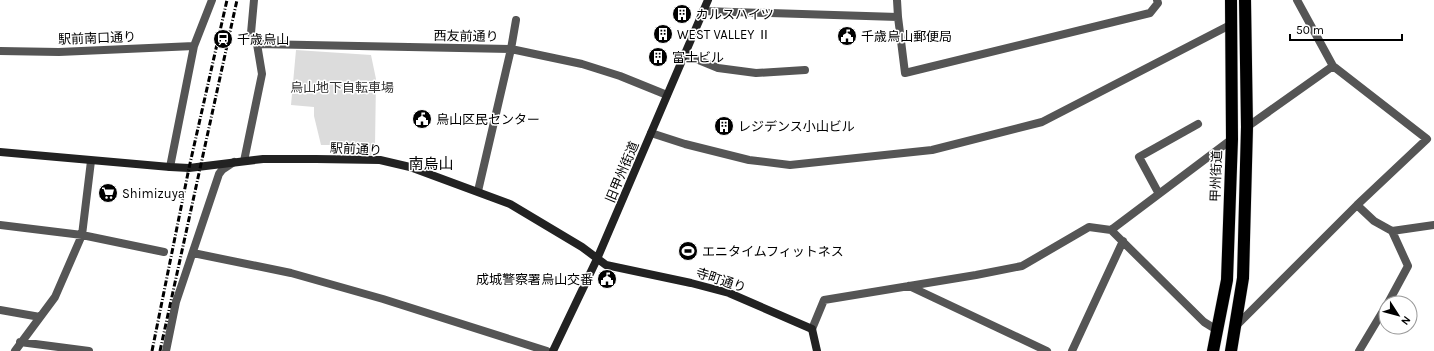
<svg xmlns="http://www.w3.org/2000/svg" width="1434" height="351" viewBox="0 0 1434 351" font-family="Karla,'Noto Sans JP',sans-serif">
	<rect width="100%" height="100%" fill="#fff"/>
	<path fill="#dcdcdc" d="M296 50 371 55 376 79 375 146 371 155 366 158 361 154 359 145H321L314 116V107L291 105Z"/>
	<g fill="none" stroke-linecap="round" stroke-linejoin="round">
		<g stroke="#dbdbdb" stroke-width="13">
			<path id="highway" d="M1213 351 1227 280 1232 139 1231 0
				M1231 351 1243 278 1247 127 1245 0"/>
		</g>
		<path stroke="#555" stroke-width="8" d="M703 11 898 17 897 0
			M898 17 905 73 1150 13 1158 3 1157 0
			M257 44 511 49 582 64 620 76 667 95
			M0 51 59 52 194 46
			M684 54 718 68 756 73 805 70
			M1247 127 1333 66
			M651 133 685 144 749 160 790 165 932 150 1042 122 1232 24
			M244 161 262 74 257 44 251 33 254 0
			M170 167 194 46 212 0
			M478 191 511 49 516 20
			M1159 194 1139 157 1198 124
			M1357 205 1374 221 1392 231 1434 225
			M0 225 82 235 164 252
			M1111 230 1232 139
			M193 253 291 273 383 299 547 351
			M909 286 1047 351
			M1388 303 1408 266 1392 231
			M0 310 40 317
			M1235 327 1357 205 1427 139 1333 66 1297 0
			M812 329 824 300 976 275 1022 266 1089 227 1111 230 1204 322 1217 330
			M20 342 89 351
			M15 351 55 297 82 235 91 161
			M166 351 176 302 219 174 222 170 234 162
			M1072 351 1123 241
			M1359 351 1386 306"/>
		<path stroke="#222" stroke-width="8" d="M0 152 170 167 189 168 263 159H316L380 160 410 167 510 204 582 247 606 265 691 283 729 293 812 329 817 351
			M553 351 597 259 708 0"/>
		<use href="#highway" stroke="#000" stroke-width="12"/>
		<path stroke="#000" stroke-width="3" stroke-dasharray="6 2 1 2" stroke-linecap="butt" d="M152 351 189 168 227 0
			M160 351 237 0"/>
	</g>
	<defs>
		<g id="building-disc" transform="scale(1)"><circle r="9.5" fill="#000" stroke="#fff"/><path d="M-4-6H4V6H1V3H-1V6H-4ZM-2.5-4.3h1.7v1.8h-1.7ZM.8-4.3h1.7v1.8H.8ZM-2.5-1h1.7V.8h-1.7ZM.8-1h1.7V.8H.8Z" fill="#fff"/></g>
		<g id="civic-disc" transform="scale(1)"><circle r="9.5" fill="#000" stroke="#fff"/><path d="M-.6-6.5H3V-4.5H.6V-3L4-1V1h2V6H-6V1h2V-1L-.6-3ZM-1.2 2.5V6h2.4V2.5Z" fill="#fff"/></g>
		<g id="station-disc" transform="scale(1)"><circle r="9.5" fill="#000" stroke="#fff"/><path d="M-3-6H3Q5-6 5-4V2Q5 4 3 4L4.5 6H3L1.5 4h-3L-3 6H-4.5L-3 4Q-5 4-5 2V-4Q-5-6-3-6ZM-3.5-4v3h7v-3ZM-3.5 1v1.5H-2V1ZM2 1v1.5H3.5V1Z" fill="#fff"/></g>
		<g id="supermarket-disc" transform="scale(1)"><circle r="9.5" fill="#000" stroke="#fff"/><path d="M-6-5.5h2.5l.6 2H6L4.5 2H-2.5L-4.4-4H-6ZM-1.5 3.2a1.3 1.3 0 1 0 .1 0ZM3 3.2a1.3 1.3 0 1 0 .1 0Z" fill="#fff"/></g>
		<g id="stadium-disc" transform="scale(1)"><circle r="9.5" fill="#000" stroke="#fff"/><path d="M0-5a6.5 5 0 1 0 0 10a6.5 5 0 1 0 0-10ZM-3.5-1.8h7v3.6h-7Z" fill="#fff"/></g>
	</defs>
	<g fill-rule="evenodd">
		<use href="#building-disc" x="682" y="14"/>
		<use href="#building-disc" x="663" y="34"/>
		<use href="#civic-disc" x="847" y="36"/>
		<use href="#station-disc" x="223" y="39"/>
		<use href="#building-disc" x="658" y="57"/>
		<use href="#civic-disc" x="422" y="119"/>
		<use href="#building-disc" x="724" y="126"/>
		<use href="#supermarket-disc" x="108" y="193"/>
		<use href="#stadium-disc" x="688" y="251"/>
		<use href="#civic-disc" x="607" y="279"/>
	</g>
	<g text-anchor="middle" dominant-baseline="central" stroke-width="3" stroke-linejoin="round" paint-order="stroke">
		<g font-size="13" fill="#000" stroke="#fff" text-anchor="start">
			<text x="696" y="14">カルスハイツ</text>
			<text x="677" y="34">WEST VALLEY Ⅱ</text>
			<text x="861" y="36">千歳烏山郵便局</text>
			<text x="237" y="39">千歳烏山</text>
			<text x="672" y="57">富士ビル</text>
			<text x="436" y="119">烏山区民センター</text>
			<text x="738" y="126">レジデンス小山ビル</text>
			<text x="122" y="193">Shimizuya</text>
			<text x="702" y="251">エニタイムフィットネス</text>
			<text x="593" y="279" text-anchor="end">成城警察署烏山交番</text>
		</g>
		<g font-size="13" fill="#000" stroke="#fff">
			<text transform="translate(466 36) rotate(1)">西友前通り</text>
			<text transform="translate(97 38) rotate(-2)">駅前南口通り</text>
			<text transform="translate(356 149) rotate(3)">駅前通り</text>
			<text transform="translate(622 172) rotate(-67)">旧甲州街道</text>
			<text transform="translate(1216 176) rotate(-88)">甲州街道</text>
			<text transform="translate(721 280) rotate(18)">寺町通り</text>
		</g>
		<g font-size="13" fill="#333" stroke="#fff">
			<text x="342" y="87">烏山地下自転車場</text>
		</g>
		<g font-size="15" fill="#000" stroke="#fff">
			<text x="431" y="164">南烏山</text>
		</g>
	</g>
	<g transform="translate(1398 315) rotate(126)"><circle r="19" fill="#ffffff" stroke="#999999"/>
	<path d="M0-3L7 15L0 10L-7 15Z" fill="#000000"/>
	<text y="-6" font-size="11" font-weight="bold" text-anchor="middle" fill="#000000">N</text>
	</g>
	<path d="M1290 34v6h112v-6" fill="none" stroke="#000000" stroke-width="2"/>
	<text x="1296" y="34" font-size="12" fill="#000000" stroke="#ffffff" stroke-width="3" paint-order="stroke">50 m</text>
</svg>
